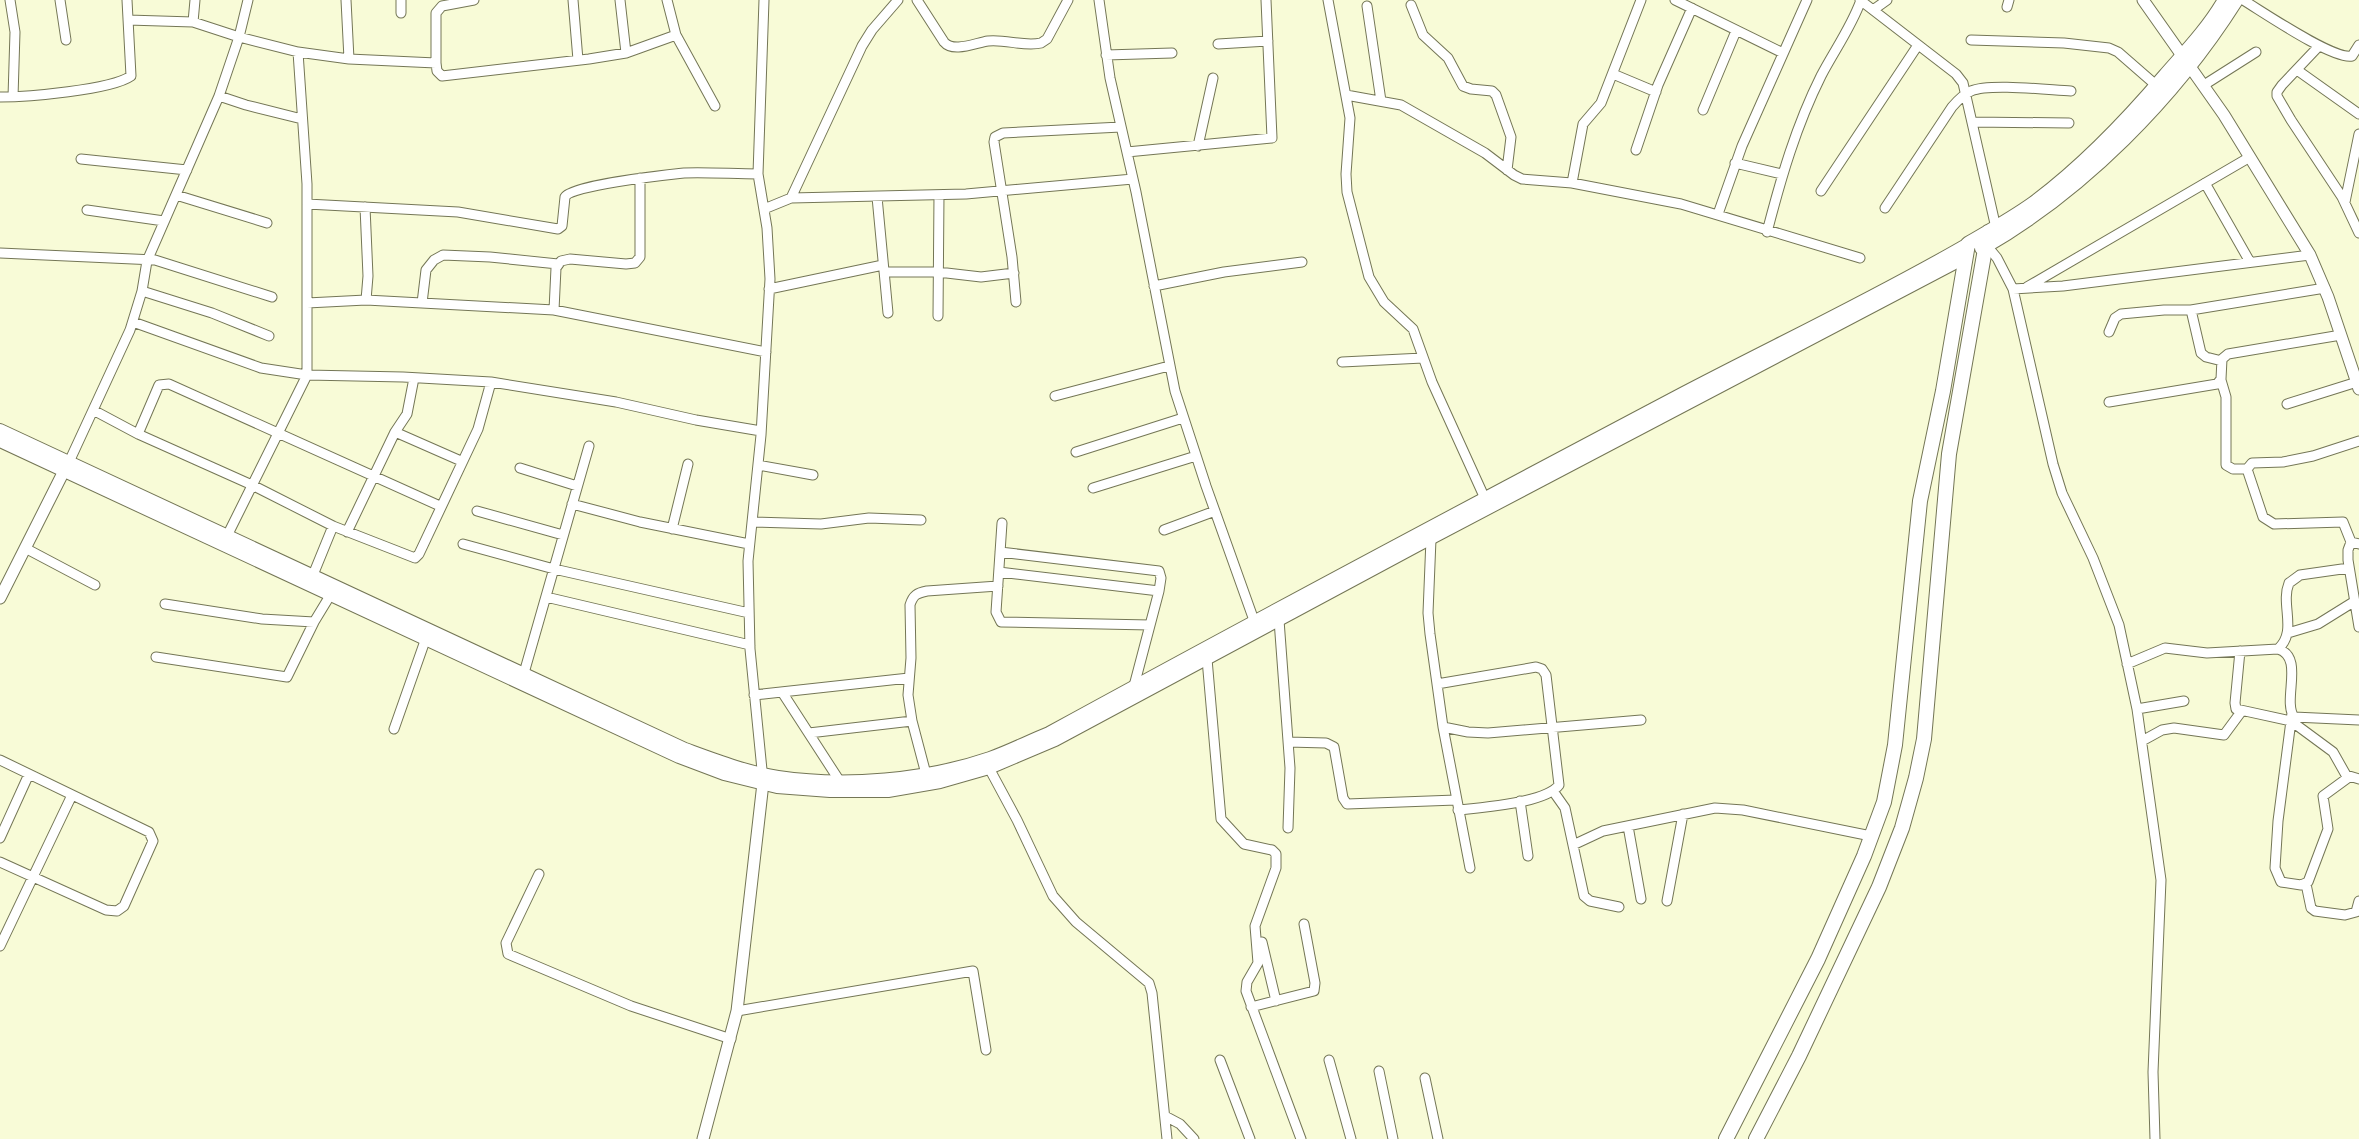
<svg xmlns="http://www.w3.org/2000/svg" width="2359" height="1139" viewBox="0 0 2359 1139" font-family="'Open Sans',sans-serif">
	<rect width="100%" height="100%" fill="#f8fbd7"/>
	<g fill="none" stroke-linecap="round" stroke-linejoin="round">
		<g stroke="#747656" stroke-width="11">
			<path id="minor" d="M10 0 15 32 13 97
				M60 0 66 40
				M346 0 349 59
				M474 0 442 6 436 13V63L437 71 442 76 589 59 626 53 676 35
				M573 0 578 60
				M620 0 626 53
				M667 0 676 35 715 106
				M917 0 944 42C953 53 975 43 988 41 1006 39 1024 47 1041 43L1047 39 1068 0
				M1099 0 1110 78 1136 192 1175 391 1206 486 1256 626
				M1328 0 1350 118 1346 174 1347 192 1369 277 1384 302 1413 329 1432 382 1487 503
				M1675 0 1783 53
				M1860 0 1956 74 1963 83 1996 228
				M2243 0C2263 12 2333 60 2352 56L2359 45
				M1411 5 1423 35 1448 58 1463 86 1471 89 1492 91 1496 95 1511 137 1507 170
				M1367 6 1381 101
				M2007 7 2009 0
				M1873 10 1887 0
				M401 13V0
				M128 20 193 22 239 37 298 52 349 59 436 63
				M193 22 195 0
				M1971 40 2064 43 2109 48 2118 52 2157 86
				M1218 44 1268 41
				M2319 46 2282 85 2277 92V96L2291 120 2342 197 2359 233
				M1106 55 1172 53
				M2297 70 2359 114
				M1613 74 1656 92
				M2204 85 2256 52
				M1346 95 1401 105 1485 153 1514 175 1522 179 1572 183 1681 204 1860 258
				M219 96 246 105 302 119
				M0 97C27 97 111 90 131 76L127 0
				M1703 110 1736 31
				M1973 122 2069 123
				M1198 146 1213 78
				M1636 150 1658 85 1692 8
				M1127 152 1272 138 1266 0
				M81 159 187 170
				M1735 163 1782 174
				M1572 183 1583 124 1601 103 1641 0
				M2205 183 2250 262
				M1821 191 1918 45
				M176 195 267 223
				M877 197 888 313
				M791 198 862 46 872 30 898 0
				M2345 202 2359 134
				M307 204 458 212 558 229 562 226 565 197C571 185 666 175 684 173 708 172 734 174 758 174
				M365 207 368 276 366 300
				M1885 208 1952 107C1958 100 1964 94 1971 91 1989 83 2049 90 2071 91
				M764 209 791 198 966 194 1133 179
				M87 210 164 221
				M1718 214 1742 146 1807 0
				M1767 232C1781 178 1796 126 1821 76 1834 51 1852 26 1861 0
				M1987 246 1997 258 2013 289 2053 464 2062 493 2093 558 2119 625 2137 709 2161 880 2153 1072 2155 1139
				M0 253 155 260 272 297
				M884 272H938L981 277 1014 273
				M1154 286 1224 272 1302 262
				M2027 287 2250 157
				M769 289 883 265
				M2013 289 2063 286 2310 255
				M142 291 212 313 269 336
				M1016 302 1012 257 994 142 995 137 1003 133 1121 127
				M307 303 366 300 554 310 766 352
				M422 303 426 270 434 260 443 255 490 257 558 264
				M554 310 556 268 561 261 570 259 626 264 635 263 640 257V178
				M2191 310 2201 353 2206 357 2222 361
				M938 316 939 195
				M133 322 261 368 307 375 403 377 491 382 616 402 696 420 761 431
				M2109 332 2115 318 2121 314 2164 310H2191L2325 288
				M1342 362 1423 358
				M2221 380 2226 397V465L2233 469H2247
				M1055 396 1169 366
				M2109 402 2217 384 2221 379 2222 359 2228 354 2341 335
				M2287 404 2357 382
				M93 410 138 434 159 385 169 384 440 506
				M395 432 461 461
				M138 434 252 485 333 526 415 558 419 554 478 429 491 382
				M2359 441 2313 456 2283 462 2252 463 2247 469 2263 517 2274 524 2343 522 2351 542 2359 544
				M1076 452 1183 418
				M69 462 130 330 142 291 147 261 219 96 239 37 248 0
				M758 465 813 475
				M520 468 577 486
				M1093 488 1196 456
				M572 504 640 522 749 544
				M477 511 563 535
				M752 522 821 524 869 518 921 520
				M1002 523 996 612 1001 622 1150 625
				M672 529 688 464
				M1164 530 1215 511
				M347 532 395 432 407 414 414 378
				M227 536 307 375V184L298 52
				M1431 539 1428 613 1430 634 1443 727 1470 868
				M2351 542 2348 550V560L2359 627
				M463 544 554 569 749 613
				M25 548 95 585
				M1000 552 1159 571 1161 578 1159 591 1134 686
				M999 572 1159 591
				M313 575 333 526
				M546 597 750 645
				M165 604 262 619 314 622
				M1279 620 1290 768 1288 828
				M2288 633 2318 624 2355 601
				M2278 649C2298 631 2280 605 2289 583L2300 575 2349 568
				M2240 651 2235 703 2236 709 2291 721 2333 752 2346 775 2359 779
				M156 657 287 677 314 622 331 594
				M1207 659 1221 819 1244 844 1272 850 1276 854V868L1255 926 1258 963 1247 982 1246 991 1301 1139
				M2127 664 2165 648 2207 653 2278 649C2305 657 2282 700 2294 717L2359 720
				M524 673 589 446
				M1437 684 1536 667 1542 669 1546 675 1559 785C1546 803 1480 808 1458 810
				M782 692 839 780
				M754 695 909 678
				M2137 709 2184 701
				M2292 713 2278 821 2275 868 2281 882 2301 885 2308 882 2328 829 2323 796 2349 777
				M1443 727 1468 732 1488 733 1641 720
				M394 729 426 638
				M809 733 912 721
				M2142 741 2162 730 2174 728 2224 735 2241 712
				M1288 742 1326 743 1334 747 1343 798 1347 804 1456 800
				M0 760 149 832 153 841 124 906 117 911 106 910 0 862
				M989 768 1017 820 1053 896 1076 922 1149 983 1152 993 1167 1139
				M926 774 912 721 908 695 911 658 910 605C913 595 917 593 927 591L998 586
				M763 780 750 649 748 561 761 435 770 279 767 228 758 174 764 0
				M1553 791 1565 808 1584 896 1590 901 1619 907
				M1520 801 1528 856
				M1628 826 1641 899
				M0 838 29 774
				M1573 845 1603 831 1715 808 1743 810 1871 836
				M539 874 506 943 508 954 631 1006 731 1039
				M2306 884 2311 908 2315 911 2345 915 2356 912 2359 901
				M1667 901 1683 814
				M1262 942 1276 1001
				M0 946 72 795
				M1251 1007 1314 991 1315 983 1304 924
				M737 1011 973 971 986 1050
				M1220 1060 1250 1139
				M1329 1060 1351 1139
				M1379 1071 1393 1139
				M1425 1078 1438 1139
				M1165 1116 1180 1124 1194 1139"/>
		</g>
		<g stroke="#747656" stroke-width="13">
			<path id="tertiary" d="M2143 0 2224 115 2310 255 2328 297 2359 389
				M0 598 68 463
				M703 1139 737 1011 763 783"/>
		</g>
		<g stroke="#747656" stroke-width="14">
			<path id="secondary" d="M0 430 685 749C715 760 746 772 778 777 845 787 926 780 990 758 1010 751 1029 741 1049 733 1257 619 1466 508 1676 397 1773 346 1873 299 1968 244
				M0 441 679 757 724 774 777 787 830 791H888L940 782 989 768 1055 740 1418 545 1966 257"/>
		</g>
		<g stroke="#747656" stroke-width="16">
			<path id="trunk" d="M1982 248C2083 190 2174 98 2236 0
				M1726 1139 1818 959 1864 856 1884 802 1895 745 1920 501 1943 391 1968 244C1990 231 2012 219 2033 204 2083 167 2125 123 2165 76 2186 52 2209 28 2225 0
				M1756 1139 1799 1056 1879 887 1902 828 1916 778 1924 739 1949 454 1988 232"/>
		</g>
		<use href="#minor" stroke="#fff" stroke-width="9"/>
		<use href="#tertiary" stroke="#fff" stroke-width="11"/>
		<use href="#secondary" stroke="#fff" stroke-width="12"/>
		<use href="#trunk" stroke="#fff" stroke-width="14"/>
	</g>
</svg>
